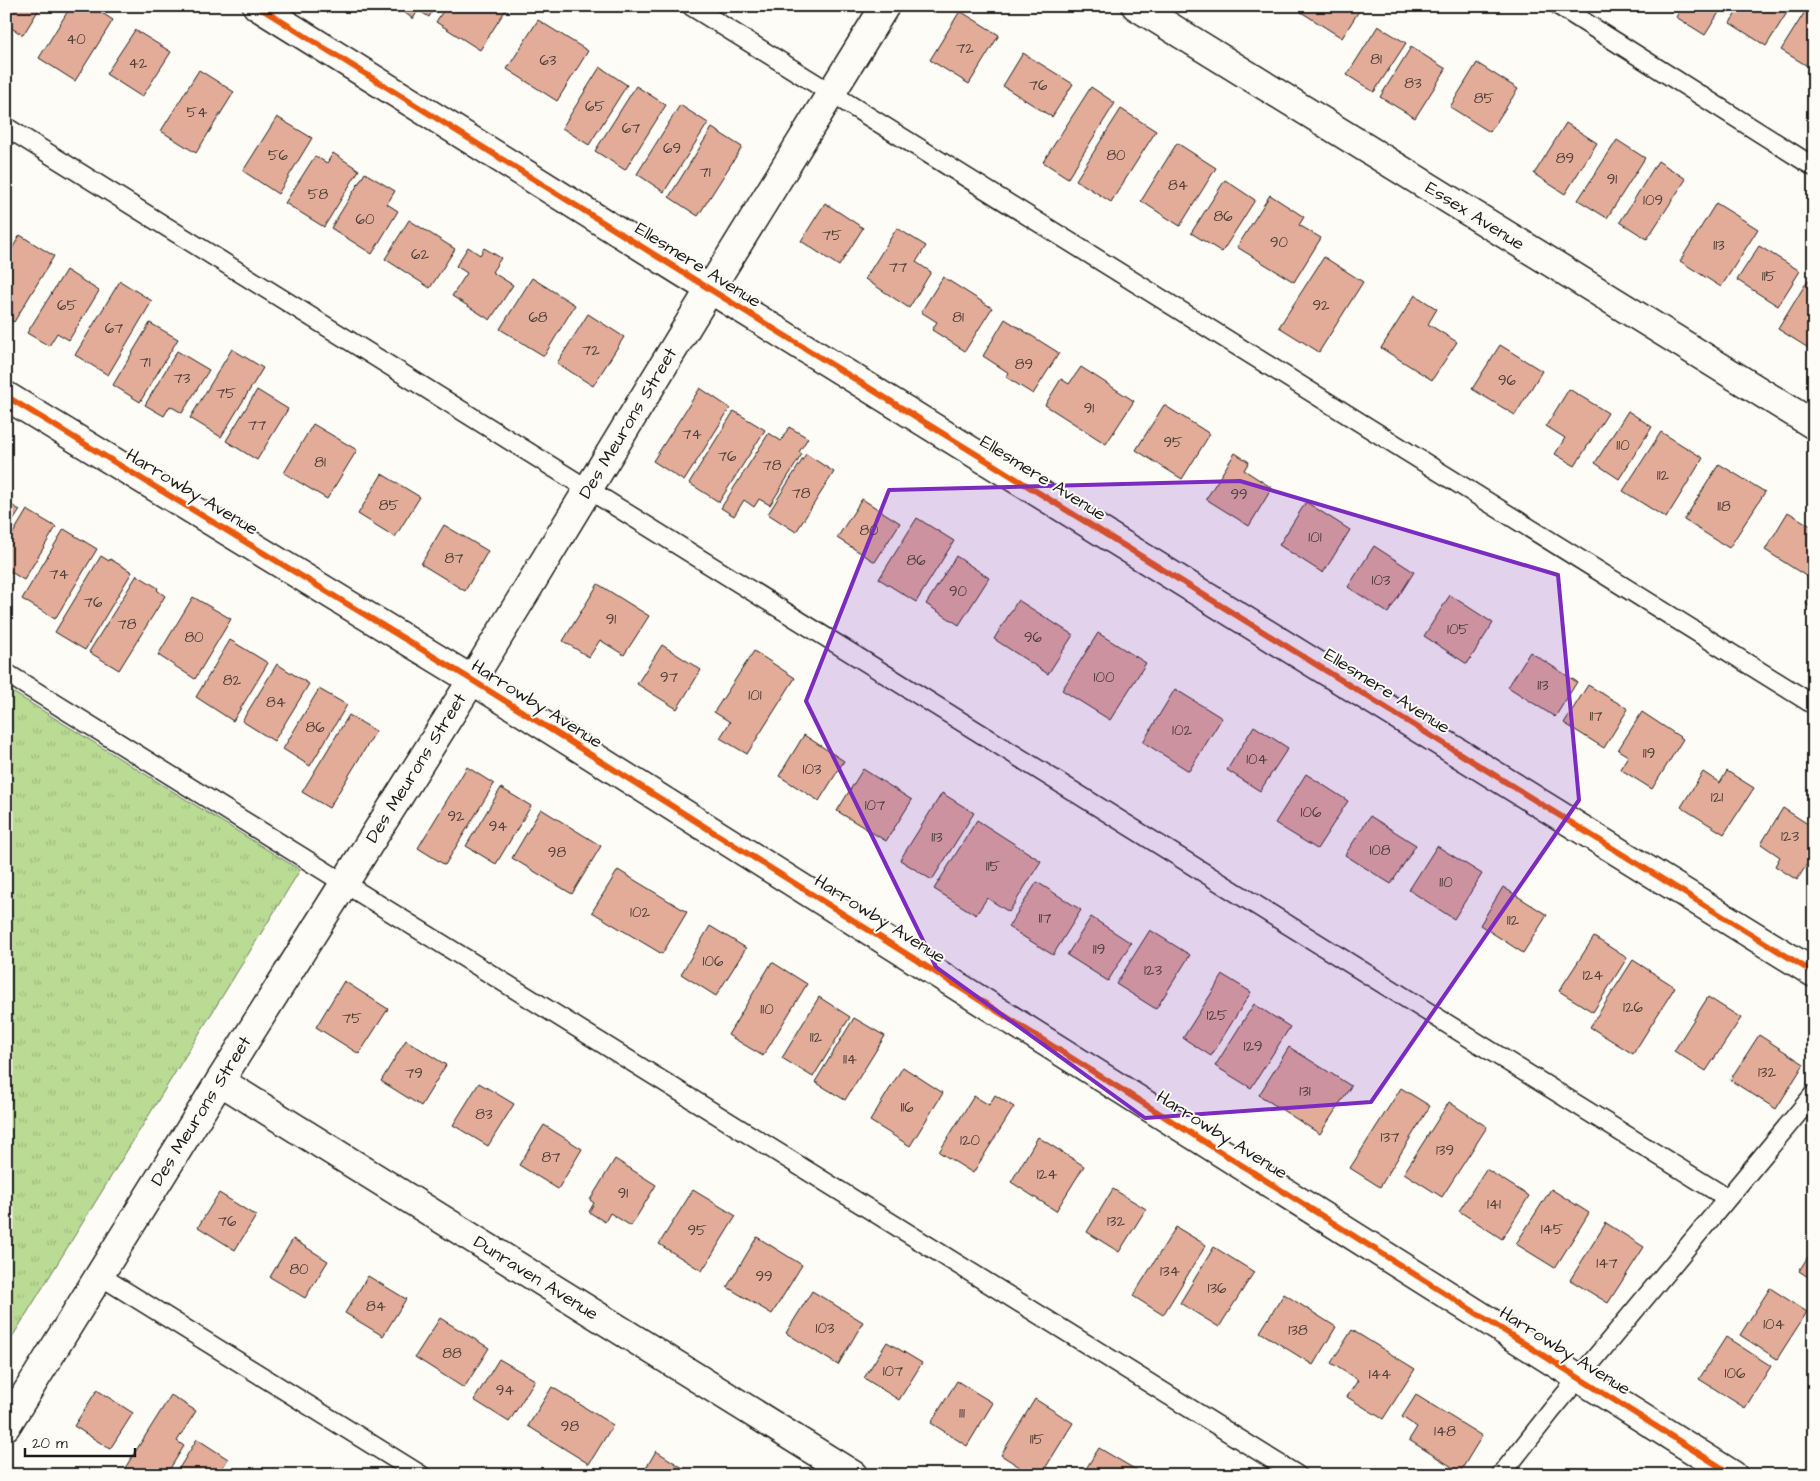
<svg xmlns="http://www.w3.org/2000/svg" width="1820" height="1481" viewBox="0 0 1820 1481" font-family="'Architects Daughter',sans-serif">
	<defs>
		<pattern id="grass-tufts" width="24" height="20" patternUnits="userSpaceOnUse" patternTransform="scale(1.25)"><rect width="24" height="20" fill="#b9db94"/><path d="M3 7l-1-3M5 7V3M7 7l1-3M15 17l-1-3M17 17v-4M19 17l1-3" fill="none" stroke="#9ebb7f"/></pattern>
	</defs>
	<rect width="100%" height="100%" fill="#fdfcf7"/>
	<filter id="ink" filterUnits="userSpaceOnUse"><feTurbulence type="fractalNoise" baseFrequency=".02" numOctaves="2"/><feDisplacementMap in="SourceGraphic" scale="10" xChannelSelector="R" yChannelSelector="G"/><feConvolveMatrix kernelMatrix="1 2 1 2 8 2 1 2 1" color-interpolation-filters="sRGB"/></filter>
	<g filter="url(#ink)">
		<path fill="url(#grass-tufts)" stroke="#6a7c58" d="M6 688 300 870 6 1347Z"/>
		<path fill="#e2ac98" stroke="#1c1c1c" d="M6 6H41L23 35 6 25Z
			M71 6H91L113 20 75 81 39 58Z
			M396 6H435L429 17 418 10 413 19Z
			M446 6H508L480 50 436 22Z
			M1304 6H1362L1342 38 1301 12Z
			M1683 6H1723L1705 35 1676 17Z
			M1740 6H1781L1788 11 1766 46 1730 23Z
			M1806 10 1814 15V70L1781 50Z
			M960 11 999 35 969 84 930 60Z
			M538 20 588 51 557 101 507 69Z
			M1378 26 1406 43 1374 92 1347 75Z
			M135 30 171 52 142 97 106 74Z
			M1411 47 1446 69 1415 118 1380 97Z
			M1023 53 1073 84 1052 117 1003 86Z
			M1477 63 1518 89 1490 132 1450 107Z
			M600 67 627 85 589 145 562 128Z
			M199 70 234 92 196 153 161 131Z
			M636 86 666 105 625 170 595 151Z
			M1091 87 1115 103 1068 178 1043 162Z
			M680 105 708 123 664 192 637 174Z
			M1121 109 1156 131 1111 202 1076 180Z
			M277 117 312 138 278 194 243 171Z
			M1566 123 1597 143 1565 194 1534 174Z
			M712 128 742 147 698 216 669 197Z
			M1617 140 1645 158 1607 218 1578 200Z
			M1177 143 1216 168 1180 226 1141 201Z
			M333 153 359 170 324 227 285 203 315 156 327 163Z
			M1658 161 1686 179 1647 239 1620 222Z
			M365 173 395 191 387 204 398 211 372 254 331 228Z
			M1225 180 1255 200 1222 252 1191 233Z
			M1270 195 1304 217 1299 225 1321 238 1294 282 1237 247Z
			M825 203 863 228 839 266 801 241Z
			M1716 203 1758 229 1721 287 1680 261Z
			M409 220 455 249 430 288 385 259Z
			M897 228 926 246 916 262 931 272 909 308 865 279Z
			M20 235 54 256 14 322 6 317V259Z
			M1759 246 1800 271 1778 306 1737 280Z
			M468 247 480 255 484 248 501 258 492 272 513 285 490 320 452 296 467 273 456 266Z
			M1324 257 1363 282 1319 352 1279 327Z
			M66 270 99 291 69 340 57 333 49 346 27 333Z
			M943 277 992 308 965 351 932 330 937 322 921 312Z
			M532 278 575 305 544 356 500 329Z
			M1808 280 1814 284V343L1810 349 1778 329Z
			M120 281 152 301 108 375 75 355Z
			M1415 295 1437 309 1428 324 1457 342 1432 380 1381 348Z
			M588 314 624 337 593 386 557 363Z
			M1005 319 1059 353 1033 394 1006 377 1009 373 983 356Z
			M150 323 178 339 140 402 113 385Z
			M1500 345 1542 371 1515 415 1472 389Z
			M232 349 263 368 221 437 190 418Z
			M177 351 209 370 182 413 170 406 164 416 145 405Z
			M1081 367 1134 401 1106 444 1045 405 1061 379 1069 384Z
			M700 388 730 408 684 481 653 461Z
			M1569 389 1608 413 1575 466 1555 454 1565 438 1546 426Z
			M257 390 288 409 257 460 226 441Z
			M1164 405 1210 434 1182 479 1136 450Z
			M734 411 765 430 719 502 689 483Z
			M1628 411 1652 427 1619 479 1595 463Z
			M313 424 357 450 327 499 284 473Z
			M789 427 808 438 799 452 802 454 770 505 759 499 754 507 744 500 734 516 721 508 769 433 781 441Z
			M1661 432 1703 458 1666 518 1623 491Z
			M1235 453 1249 462 1244 470 1272 488 1249 526 1206 499Z
			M806 454 834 472 796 532 768 514Z
			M1719 464 1765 492 1729 548 1684 520Z
			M382 474 420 497 395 537 358 514Z
			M862 499 900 523 875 562 837 538Z
			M6 502 20 510 6 532Z
			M1306 502 1350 530 1323 573 1279 545Z
			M27 510 56 527 24 580 6 569V545Z
			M1788 512 1814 528V570L1809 578 1765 550Z
			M917 518 954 541 916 602 879 579Z
			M444 525 488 551 465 591 421 564Z
			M64 529 97 549 55 619 22 599Z
			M1374 546 1414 572 1388 613 1348 587Z
			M101 556 109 561 110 559 132 572 85 650 55 632Z
			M956 556 989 578 959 625 926 604Z
			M137 575 158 588 157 590 165 596 119 670 89 652Z
			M598 584 649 616 624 655 600 640 589 657 563 641Z
			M1814 591V609L1806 604Z
			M1450 595 1493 623 1467 664 1424 636Z
			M193 597 231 619 195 679 158 655Z
			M1018 600 1073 635 1048 674 994 639Z
			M1098 633 1146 663 1110 720 1062 690Z
			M230 640 268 663 233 721 196 697Z
			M662 645 701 670 677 709 637 684Z
			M754 651 795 678 747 754 720 738 730 722 714 712Z
			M1530 652 1577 682 1555 717 1508 687Z
			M277 664 309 684 274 741 242 721Z
			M1588 685 1628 709 1604 748 1564 723Z
			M319 689 347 705 310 766 283 749Z
			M1175 689 1222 718 1189 771 1143 742Z
			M1642 712 1683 739 1652 789 1620 769 1628 756 1618 750Z
			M349 715 376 731 329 808 302 792Z
			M1254 726 1288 748 1260 791 1227 770Z
			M804 735 844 761 819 801 779 776Z
			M467 767 494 784 445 865 418 848Z
			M863 769 912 800 886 841 837 811Z
			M1727 771 1754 788 1724 834 1681 807 1703 772 1720 783Z
			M1306 774 1348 801 1317 849 1275 823Z
			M501 788 531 806 496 864 466 846Z
			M942 793 974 813 932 880 900 860Z
			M1783 808 1814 828V853L1797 880 1775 866 1780 857 1761 844Z
			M541 809 601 846 572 894 512 858Z
			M1370 816 1416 845 1391 884 1345 855Z
			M977 820 1041 861 1009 912 987 898 976 915 934 889Z
			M1437 846 1482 874 1454 919 1409 890Z
			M618 870 687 912 662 954 592 912Z
			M1037 882 1081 910 1053 955 1008 927Z
			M1503 887 1547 915 1523 953 1480 925Z
			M1091 917 1131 943 1108 981 1067 955Z
			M710 926 746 948 716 996 681 974Z
			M1150 930 1190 955 1156 1009 1116 984Z
			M1594 937 1627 958 1593 1012 1559 991Z
			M1633 960 1675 987 1633 1054 1590 1027Z
			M772 962 807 984 763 1056 728 1035Z
			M1223 975 1251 992 1211 1056 1183 1038Z
			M344 981 388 1009 359 1054 316 1027Z
			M819 997 850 1017 813 1077 782 1058Z
			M1708 997 1741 1018 1706 1071 1674 1051Z
			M1254 1004 1290 1027 1251 1088 1215 1066Z
			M854 1018 885 1036 845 1100 815 1082Z
			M1759 1035 1804 1064 1776 1109 1730 1080Z
			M406 1040 446 1065 421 1106 381 1081Z
			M1289 1047 1351 1086 1320 1134 1259 1095Z
			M903 1067 943 1093 910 1146 870 1121Z
			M479 1083 514 1104 488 1146 453 1125Z
			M1401 1088 1430 1106 1380 1187 1350 1168Z
			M995 1095 1014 1107 973 1173 939 1152 974 1096 989 1105Z
			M1449 1102 1487 1127 1442 1197 1404 1173Z
			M544 1125 582 1149 558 1189 519 1165Z
			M1038 1137 1084 1166 1056 1211 1011 1182Z
			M615 1159 656 1185 631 1226 610 1213 605 1222 589 1212 594 1203 590 1200Z
			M1486 1169 1529 1196 1502 1239 1459 1211Z
			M1113 1189 1146 1209 1119 1252 1087 1232Z
			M1551 1189 1589 1213 1555 1268 1516 1244Z
			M693 1190 736 1216 702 1271 659 1244Z
			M219 1193 256 1216 235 1250 198 1227Z
			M1606 1223 1644 1247 1608 1303 1570 1280Z
			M1176 1227 1206 1245 1163 1315 1133 1296Z
			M757 1237 802 1265 772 1314 727 1287Z
			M293 1239 328 1261 305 1298 270 1277Z
			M1214 1247 1254 1272 1219 1327 1180 1303Z
			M1814 1247V1281L1799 1271Z
			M368 1276 406 1299 383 1336 345 1313Z
			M1770 1288 1807 1312 1777 1359 1740 1335Z
			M812 1291 863 1322 838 1365 786 1333Z
			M1284 1294 1336 1327 1313 1365 1260 1332Z
			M440 1318 489 1348 464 1388 415 1357Z
			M1352 1330 1415 1369 1383 1419 1347 1397 1358 1380 1331 1363Z
			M1726 1337 1771 1366 1745 1408 1699 1379Z
			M887 1342 922 1363 899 1400 864 1378Z
			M499 1359 535 1380 509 1422 474 1400Z
			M957 1381 993 1403 967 1446 931 1423Z
			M552 1387 613 1425 589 1464 528 1426Z
			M97 1390 133 1413 110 1449 74 1426Z
			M171 1395 196 1411 177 1441 184 1446 166 1475H136L125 1468Z
			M1416 1395 1482 1436 1460 1472 1409 1440 1417 1427 1402 1417Z
			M1035 1399 1073 1423 1041 1475H1032L1001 1455Z
			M197 1439 228 1459 218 1475H175Z
			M1099 1448 1138 1471 1136 1475H1082Z
			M656 1451 694 1475H642Z"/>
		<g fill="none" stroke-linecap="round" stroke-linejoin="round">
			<g stroke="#1c1c1c" stroke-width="21">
				<path id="lane" d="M691 6 1814 705
					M1559 6 1814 167
					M6 127 1727 1198
					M6 673 1297 1475
					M99 1275 421 1475
					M1501 1475 1552 1410 1814 1094"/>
			</g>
			<g stroke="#1c1c1c" stroke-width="31">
				<path id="street" d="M257 6 679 270 1814 973
					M1136 6 1814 425
					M6 396 472 680 1733 1475
					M220 1081 853 1475"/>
			</g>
			<g stroke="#1c1c1c" stroke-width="31">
				<path id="secondary" d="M6 1426 220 1081 472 680 710 289 885 6"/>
			</g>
			<use href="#lane" stroke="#fdfcf7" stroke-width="18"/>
			<use href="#street" stroke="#fdfcf7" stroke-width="28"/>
			<use href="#secondary" stroke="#fdfcf7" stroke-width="28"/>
			<g stroke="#fdfcf7" stroke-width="9">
				<path id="cycleway" d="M257 6 679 270 1814 973
					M6 396 472 680 1733 1475"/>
			</g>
			<use href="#cycleway" stroke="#e8590c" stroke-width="6"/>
		</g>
	</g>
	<path fill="#7b2cbf" fill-opacity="0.2" stroke="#7b2cbf" stroke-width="4" stroke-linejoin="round" d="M1240 481 1558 575 1579 800 1371 1102 1145 1118 936 967 806 701 889 490Z"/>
	<g text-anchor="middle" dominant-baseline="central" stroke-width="4" stroke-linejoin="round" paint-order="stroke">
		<g font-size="15" fill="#4e403b">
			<text x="76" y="39">40</text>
			<text x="965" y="48">72</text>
			<text x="1376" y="59">81</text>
			<text x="548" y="60">63</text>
			<text x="138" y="63">42</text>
			<text x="1413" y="83">83</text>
			<text x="1038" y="85">76</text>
			<text x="1484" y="98">85</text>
			<text x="595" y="106">65</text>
			<text x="197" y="112">54</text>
			<text x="631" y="128">67</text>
			<text x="672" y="148">69</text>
			<text x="278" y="155">56</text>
			<text x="1116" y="155">80</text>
			<text x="1565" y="158">89</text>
			<text x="705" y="172">71</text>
			<text x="1612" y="179">91</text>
			<text x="1178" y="185">84</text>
			<text x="318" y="194">58</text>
			<text x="1653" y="200">109</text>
			<text x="1223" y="216">86</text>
			<text x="365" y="219">60</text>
			<text x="832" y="235">75</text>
			<text x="1279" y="242">90</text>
			<text x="1719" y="245">113</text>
			<text x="420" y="254">62</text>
			<text x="898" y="267">77</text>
			<text x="1769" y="276">115</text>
			<text x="67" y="305">65</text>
			<text x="1321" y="305">92</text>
			<text x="538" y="317">68</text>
			<text x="958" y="317">81</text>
			<text x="114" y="328">67</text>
			<text x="591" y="350">72</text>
			<text x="145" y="362">71</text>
			<text x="1024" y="364">89</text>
			<text x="182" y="378">73</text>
			<text x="1507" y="380">96</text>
			<text x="226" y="393">75</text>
			<text x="1089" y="408">91</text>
			<text x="257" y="425">77</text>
			<text x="692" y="434">74</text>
			<text x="1173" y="442">95</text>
			<text x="1623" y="445">110</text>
			<text x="727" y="456">76</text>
			<text x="320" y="462">81</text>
			<text x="772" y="465">78</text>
			<text x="1663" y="475">112</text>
			<text x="801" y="493">78</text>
			<text x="1239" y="494">99</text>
			<text x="389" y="505">85</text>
			<text x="1724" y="506">118</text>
			<text x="869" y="530">80</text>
			<text x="1315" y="537">101</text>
			<text x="454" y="558">87</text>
			<text x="916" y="560">86</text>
			<text x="59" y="574">74</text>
			<text x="1381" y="580">103</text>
			<text x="958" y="591">90</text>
			<text x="93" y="602">76</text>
			<text x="611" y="619">91</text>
			<text x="127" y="624">78</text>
			<text x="1458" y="629">105</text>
			<text x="194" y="637">80</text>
			<text x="1033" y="637">96</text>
			<text x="669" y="677">97</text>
			<text x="1104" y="677">100</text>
			<text x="232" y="680">82</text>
			<text x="1543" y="685">113</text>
			<text x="755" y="695">101</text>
			<text x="276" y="702">84</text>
			<text x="1596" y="716">117</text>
			<text x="315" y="727">86</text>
			<text x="1182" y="730">102</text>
			<text x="1649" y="753">119</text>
			<text x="1257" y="759">104</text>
			<text x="812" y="769">103</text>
			<text x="1717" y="797">121</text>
			<text x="875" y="805">107</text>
			<text x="1311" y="812">106</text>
			<text x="456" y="816">92</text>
			<text x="498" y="826">94</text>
			<text x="1790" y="836">123</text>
			<text x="937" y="837">113</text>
			<text x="1380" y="850">108</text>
			<text x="557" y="852">98</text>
			<text x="993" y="866">115</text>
			<text x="1446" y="882">110</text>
			<text x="640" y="912">102</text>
			<text x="1045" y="918">117</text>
			<text x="1513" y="920">112</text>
			<text x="1099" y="949">119</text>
			<text x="713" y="961">106</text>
			<text x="1153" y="970">123</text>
			<text x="1593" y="975">124</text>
			<text x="1633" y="1007">126</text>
			<text x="767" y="1009">110</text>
			<text x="1217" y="1015">125</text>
			<text x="352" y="1018">75</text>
			<text x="816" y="1037">112</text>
			<text x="1253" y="1046">129</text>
			<text x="850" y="1059">114</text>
			<text x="1767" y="1072">132</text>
			<text x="414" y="1073">79</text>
			<text x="1305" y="1091">131</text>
			<text x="907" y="1107">116</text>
			<text x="484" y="1114">83</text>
			<text x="1390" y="1137">137</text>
			<text x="970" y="1140">120</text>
			<text x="1445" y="1150">139</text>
			<text x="551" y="1157">87</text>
			<text x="1047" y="1174">124</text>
			<text x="623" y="1193">91</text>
			<text x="1494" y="1204">141</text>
			<text x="227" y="1221">76</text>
			<text x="1116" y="1221">132</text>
			<text x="1552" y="1229">145</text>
			<text x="697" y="1230">95</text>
			<text x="1607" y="1263">147</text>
			<text x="299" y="1269">80</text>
			<text x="1170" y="1271">134</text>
			<text x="764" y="1276">99</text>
			<text x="1217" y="1288">136</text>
			<text x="376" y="1306">84</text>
			<text x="1774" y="1324">104</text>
			<text x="825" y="1328">103</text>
			<text x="1298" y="1330">138</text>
			<text x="452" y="1353">88</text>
			<text x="893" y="1371">107</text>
			<text x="1735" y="1373">106</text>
			<text x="1380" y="1374">144</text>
			<text x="505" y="1390">94</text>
			<text x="962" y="1413">111</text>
			<text x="570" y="1426">98</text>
			<text x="1445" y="1431">148</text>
			<text x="1037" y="1439">115</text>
		</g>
		<g font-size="18" fill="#1c1c1c" stroke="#fdfcf7">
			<text transform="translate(1475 216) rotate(32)">Essex Avenue</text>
			<text transform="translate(698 265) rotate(32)">Ellesmere Avenue</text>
			<text transform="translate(628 423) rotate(-59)">Des Meurons Street</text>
			<text transform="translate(1043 478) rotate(32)">Ellesmere Avenue</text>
			<text transform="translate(192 492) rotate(31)">Harrowby Avenue</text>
			<text transform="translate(1387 691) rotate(32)">Ellesmere Avenue</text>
			<text transform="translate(537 704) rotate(32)">Harrowby Avenue</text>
			<text transform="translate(416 768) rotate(-58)">Des Meurons Street</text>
			<text transform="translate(880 919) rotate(32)">Harrowby Avenue</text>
			<text transform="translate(201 1111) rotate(-58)">Des Meurons Street</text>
			<text transform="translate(1222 1135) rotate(32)">Harrowby Avenue</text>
			<text transform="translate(536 1278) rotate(32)">Dunraven Avenue</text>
			<text transform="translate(1565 1351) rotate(32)">Harrowby Avenue</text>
		</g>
	</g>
	<rect width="1820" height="1481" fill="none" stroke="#fdfcf7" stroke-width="25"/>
	<rect x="12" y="12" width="1795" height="1456" fill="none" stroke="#1c1c1c" stroke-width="2" filter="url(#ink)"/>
	<path d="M25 1448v8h110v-8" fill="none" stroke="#1c1c1c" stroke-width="2.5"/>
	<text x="32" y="1448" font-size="15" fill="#1c1c1c" stroke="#fdfcf7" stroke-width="4" paint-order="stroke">20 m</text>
</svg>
